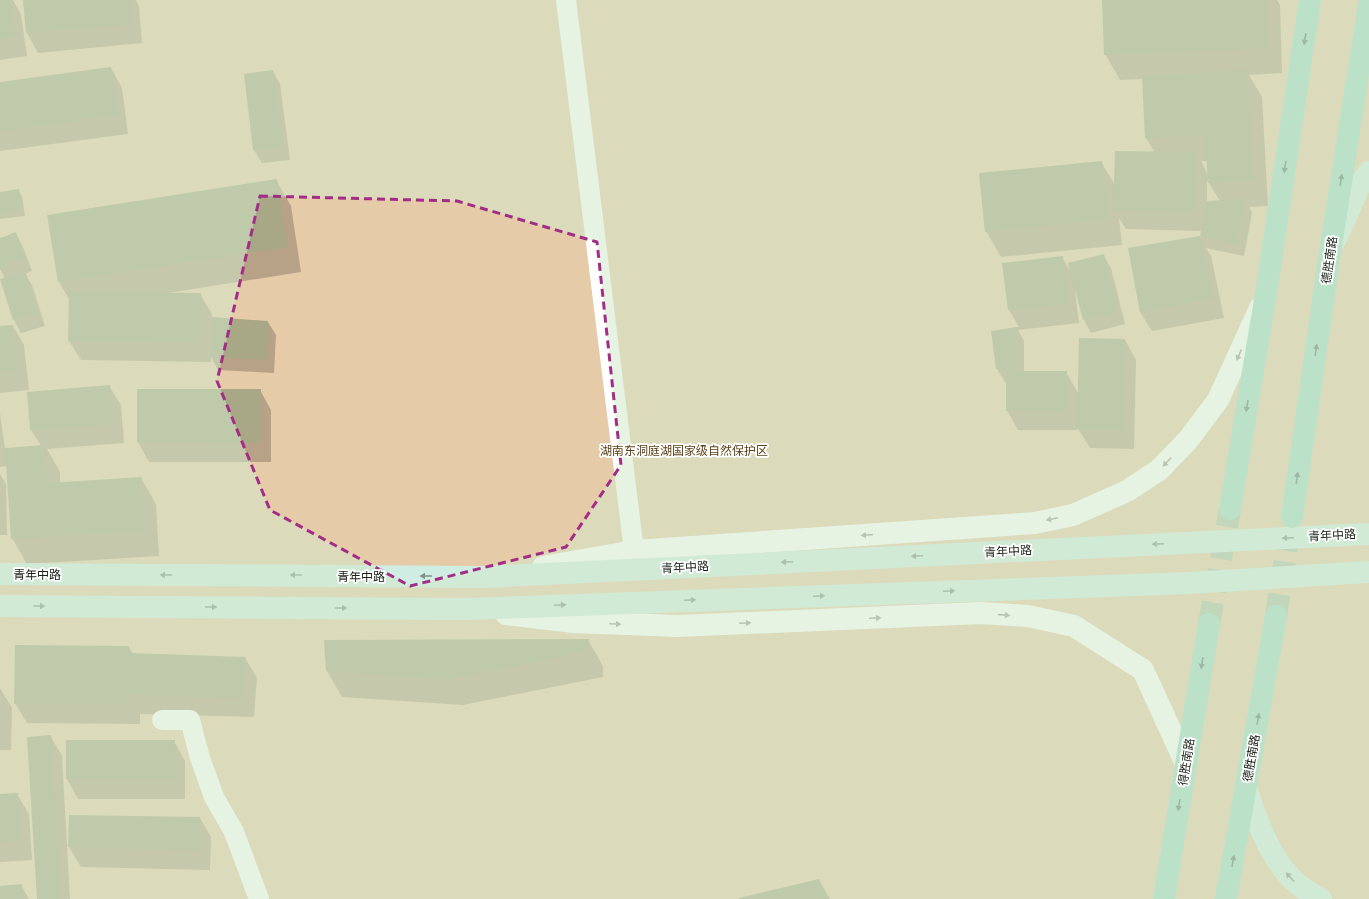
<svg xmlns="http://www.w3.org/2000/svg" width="1369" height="899" viewBox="0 0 1369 899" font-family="Montserrat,'Noto Sans SC',sans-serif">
	<rect width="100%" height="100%" fill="#d2e8cb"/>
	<path fill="#e6cba9" d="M0 0H1369V899H0Z"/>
	<path fill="#0003" fill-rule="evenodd" d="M0 0H13L21 14 27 56 0 60Z
		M24 0H136L139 6 142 43 38 53 27 33Z
		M1103 0H1277L1280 5 1282 73 1249 75 1262 97 1268 206 1249 207 1252 213 1244 256 1206 248 1211 256 1224 318 1152 331 1140 312 1129 249 1201 237 1202 231 1126 229 1119 218 1122 245 1001 257 986 231 1101 162 1115 185 1155 153 1146 138 1143 79 1120 80 1105 54ZM1201 161H1208V175ZM1207 180 1220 201 1207 202Z
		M111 68 122 88 128 134 0 151V83Z
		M273 71 280 84 290 160 262 163 254 150 245 75Z
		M276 180 291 206 301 272 168 293V294H200L212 314V318L268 322 276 335 274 373 218 370 211 357V362L81 360 69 341 70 301 59 282Z
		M18 190 22 197 25 216 0 219V193Z
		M16 234 23 247 32 271 25 274 32 285 45 326 21 333 14 320 1 279 5 278 0 269V239Z
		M1103 255 1111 268 1125 324 1091 333 1084 320 1077 291H1075L1079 323 1018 330 1024 341V372H1066L1079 395 1125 340 1136 360 1134 449 1090 448 1077 427V430H1018L1007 410V382H1005L997 369 992 332 1019 327 1009 310 1062 257 1071 272Z
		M13 326 24 345 29 390 0 393V327Z
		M109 386 121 405 124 443 47 449 60 472V483L141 478 156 504 159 556 27 564 12 538 7 466 0 467V413L5 449 41 446 31 430Z
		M260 390 271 410V462H149L138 442Z
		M0 474 6 484 7 535H0Z
		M588 640 603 666V677L463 705 342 697 327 671 325 641Z
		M129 647 133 654 245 658 257 678 254 717 140 714V724L27 723 15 703Z
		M0 688 12 708 11 750H0Z
		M51 737 62 756 70 899H38Z
		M67 741H174L185 761V799H78L67 779Z
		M17 794 29 814 32 860 0 862V795Z
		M70 816 200 818 211 837 210 870 81 867 69 847Z
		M819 880 830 899H741Z
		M21 885 29 899H0V887Z"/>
	<path fill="#a8a786" d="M0 0H11L16 37 0 39Z
		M23 0H130L132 24 26 33Z
		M1102 0H1266L1268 48 1104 55Z
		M111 67 118 115 0 131V82Z
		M273 70 283 147 253 150 244 74Z
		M1247 70 1253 180 1208 183 1205 135 1145 138 1142 76Z
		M1115 151 1197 152 1196 212 1113 210Z
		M1102 161 1108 219 985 232 979 173Z
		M277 179 287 247 58 282 47 215Z
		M19 189 22 209 0 213V192Z
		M1245 199 1236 243 1200 236 1207 201Z
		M16 232 25 258 0 267V238Z
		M1200 236 1213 299 1140 312 1128 248Z
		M1104 254 1118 311 1083 320 1068 263Z
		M1063 256 1068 303 1008 310 1002 263Z
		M25 271 38 313 13 320 0 279Z
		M69 292 201 293 200 343 68 341Z
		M212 317 268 321 267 360 210 357Z
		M13 325 18 370 0 372V326Z
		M1017 327V371H1067V411H1006V371H1013L996 369 991 331Z
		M1079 338 1125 339 1124 430 1077 429Z
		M110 385 113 424 30 430 27 392Z
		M137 389H261L260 443 137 442Z
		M45 445 48 483 142 477 145 531 11 539 5 448Z
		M589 639 588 651 448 680 326 671 324 640Z
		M15 645 129 646V653L246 657 243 698 129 695V704H14Z
		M51 735 60 899H37L27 737Z
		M66 740H175V779H66Z
		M18 793 21 840 0 842V794Z
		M69 815 200 817 199 850 68 847Z
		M819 879 828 899H739V898Z
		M22 884 23 899H0V886Z"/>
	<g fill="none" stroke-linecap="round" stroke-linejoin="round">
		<path stroke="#adc0a7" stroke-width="22" stroke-dasharray="22 11" stroke-linecap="butt" d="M1276 616 1291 520
			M1209 624 1230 509"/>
		<path stroke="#fff" stroke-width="20" d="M566 0 634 551
			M162 720H190L200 758 214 797 234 832 259 899"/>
		<path stroke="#fff" stroke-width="22" d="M543 567 634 551 1035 523 1073 515 1127 491 1159 470 1188 440 1218 400 1260 308
			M506 614 573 622 678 626 981 613 1028 616 1074 626 1143 670 1186 764"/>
		<path stroke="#d0ede3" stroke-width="22" d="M1335 241 1360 185 1369 172
			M0 574 484 577 1369 534
			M0 606 465 609 1189 583 1369 572
			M1246 788C1257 820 1268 855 1293 880 1301 888 1312 894 1321 899"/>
		<path stroke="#a1dbc8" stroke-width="22" d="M1230 509 1266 294 1310 0
			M1292 517 1330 253 1369 4
			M1164 899 1209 624
			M1226 899 1276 616"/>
	</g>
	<defs><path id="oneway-solid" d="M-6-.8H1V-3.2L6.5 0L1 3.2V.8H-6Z"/></defs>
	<g fill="#5d7e6f">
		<use href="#oneway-solid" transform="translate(1305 39) rotate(99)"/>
		<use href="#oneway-solid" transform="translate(1285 167) rotate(99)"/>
		<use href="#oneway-solid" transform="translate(1341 180) rotate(-81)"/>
		<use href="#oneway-solid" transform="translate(1316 350) rotate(-82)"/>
		<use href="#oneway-solid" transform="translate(1247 406) rotate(100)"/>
		<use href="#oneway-solid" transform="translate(1297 478) rotate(-82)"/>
		<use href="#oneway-solid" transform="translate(1202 663) rotate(99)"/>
		<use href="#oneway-solid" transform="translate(1258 719) rotate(-80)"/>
		<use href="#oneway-solid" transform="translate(1179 805) rotate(99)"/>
		<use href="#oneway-solid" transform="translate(1233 861) rotate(-80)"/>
	</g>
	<g fill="#989b96">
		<use href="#oneway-solid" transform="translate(1239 355) rotate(114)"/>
		<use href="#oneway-solid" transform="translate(1167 462) rotate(134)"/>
		<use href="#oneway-solid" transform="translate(1052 519) rotate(168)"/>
		<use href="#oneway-solid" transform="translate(867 535) rotate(176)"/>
		<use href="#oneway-solid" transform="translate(1004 615) rotate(4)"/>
		<use href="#oneway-solid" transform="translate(875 618) rotate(-3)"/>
		<use href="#oneway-solid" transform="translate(745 623) rotate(-3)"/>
		<use href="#oneway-solid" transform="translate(615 624) rotate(2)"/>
	</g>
	<g fill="#7e9187">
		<use href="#oneway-solid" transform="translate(1288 538) rotate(177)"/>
		<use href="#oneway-solid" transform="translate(1158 544) rotate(177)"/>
		<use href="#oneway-solid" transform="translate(917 556) rotate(177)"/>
		<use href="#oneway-solid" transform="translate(787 562) rotate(177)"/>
		<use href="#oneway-solid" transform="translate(166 575) rotate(-180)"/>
		<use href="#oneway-solid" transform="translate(296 575) rotate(-180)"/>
		<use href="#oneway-solid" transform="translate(426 576) rotate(-180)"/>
		<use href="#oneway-solid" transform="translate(949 591) rotate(-2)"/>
		<use href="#oneway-solid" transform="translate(819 596) rotate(-2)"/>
		<use href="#oneway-solid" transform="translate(690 600) rotate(-2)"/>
		<use href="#oneway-solid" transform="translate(560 605) rotate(-2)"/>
		<use href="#oneway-solid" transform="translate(39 606)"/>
		<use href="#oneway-solid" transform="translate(211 607)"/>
		<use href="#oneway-solid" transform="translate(341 608)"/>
		<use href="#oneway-solid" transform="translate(1290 877) rotate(-132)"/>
	</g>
	<path d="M0 0H1369V899H0ZM260 196 457 201 597 242 621 465 566 547 410 586 270 510 217 381Z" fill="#d2e8cb" fill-opacity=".55" fill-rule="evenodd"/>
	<path fill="none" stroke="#a32d86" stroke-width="3" stroke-dasharray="8 5" stroke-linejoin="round" d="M260 196 457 201 597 242 621 465 566 547 410 586 270 510 217 381Z"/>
	<g text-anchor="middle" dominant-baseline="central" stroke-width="3.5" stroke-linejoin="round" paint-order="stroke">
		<g font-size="12" fill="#192116" stroke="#fff">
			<text transform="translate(1329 260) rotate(-82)">德胜南路</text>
			<text transform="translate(1332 535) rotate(-3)">青年中路</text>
			<text transform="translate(1008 551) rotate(-3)">青年中路</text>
			<text transform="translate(685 567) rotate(-3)">青年中路</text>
			<text x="37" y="574">青年中路</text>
			<text x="361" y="576">青年中路</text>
			<text transform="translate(1251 758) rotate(-80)">德胜南路</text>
			<text transform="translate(1186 762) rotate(-81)">得胜南路</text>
		</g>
		<g font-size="12" fill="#5d4116" stroke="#fff">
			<text x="684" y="450">湖南东洞庭湖国家级自然保护区</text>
		</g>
	</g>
</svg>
